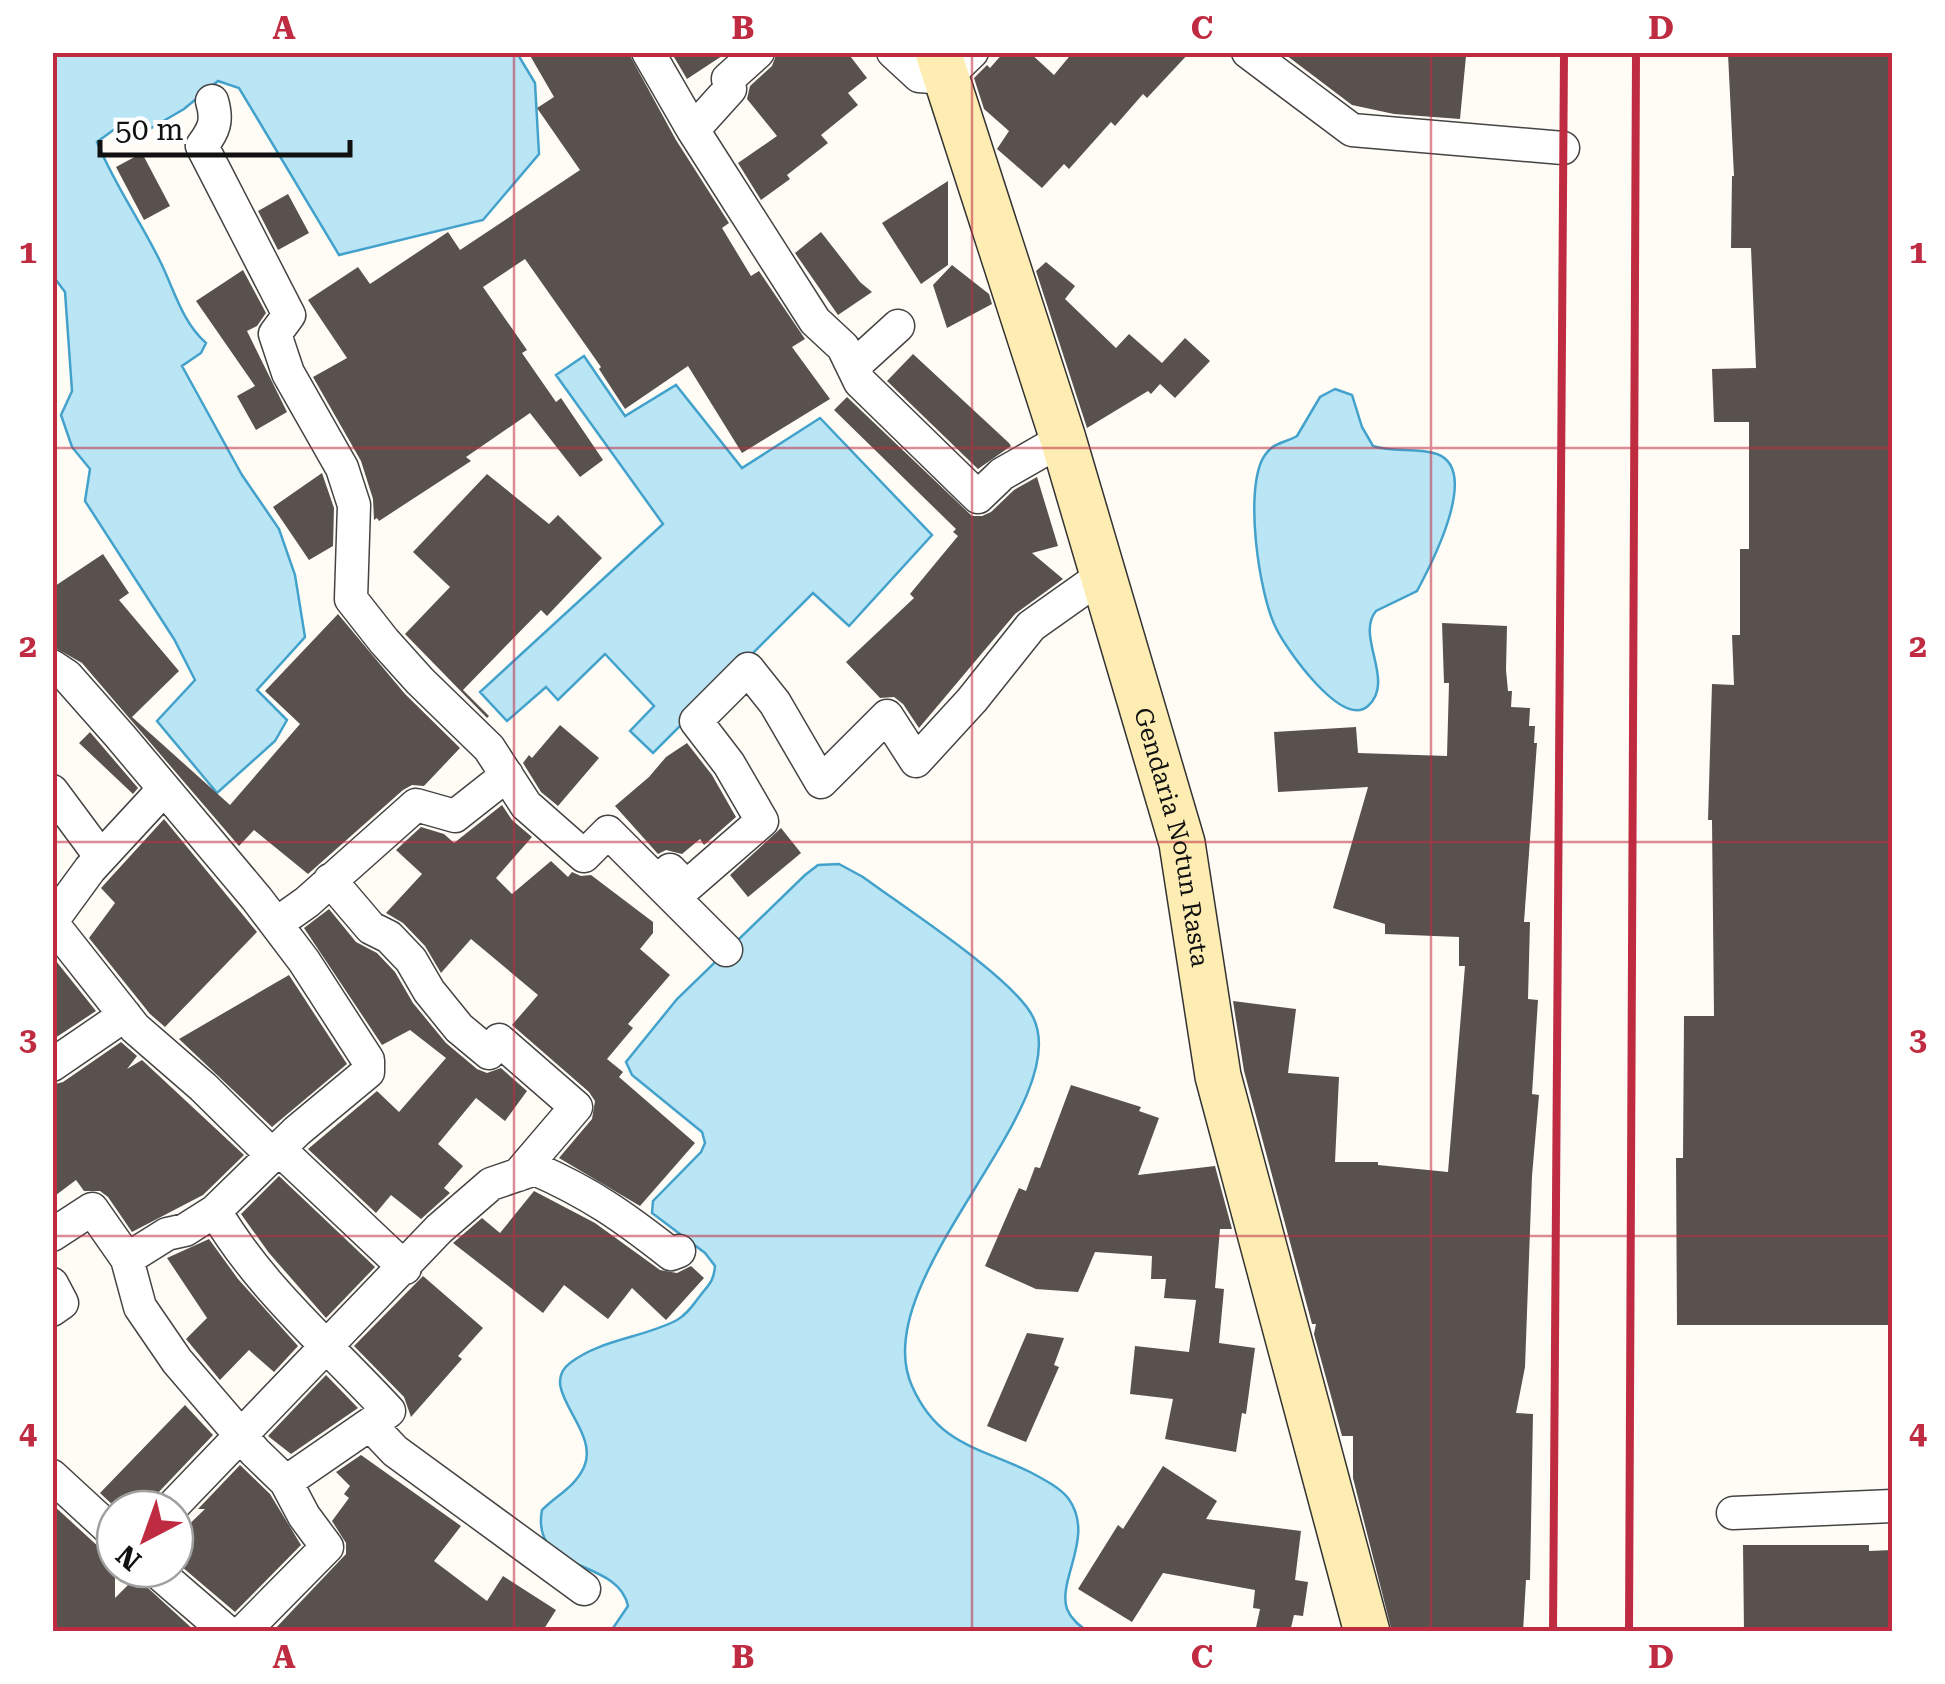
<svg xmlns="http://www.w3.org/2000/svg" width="1945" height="1684" viewBox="0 0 1945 1684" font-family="'Roboto Serif',serif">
	<rect width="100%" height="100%" fill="#fffcf5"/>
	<path fill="#bae5f5" stroke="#43a2cb" stroke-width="2.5" d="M53 53H517L535 83 539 154 483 220 339 255 239 88 218 81 184 109 148 130 123 123 97 142C114 184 140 220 160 261 174 289 182 322 206 343L201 353 182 366 242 475 279 529 295 575 305 637 257 690 287 720 275 741 217 793 157 721 195 680 174 639 85 501 90 469 72 447 61 415 72 391 65 292 53 276Z
		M584 356 625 416 676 385 742 468 820 418 932 535 849 626 813 593 653 753 630 731 654 706 605 654 558 700 546 687 507 721 480 692 663 524 556 375Z
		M1335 389 1352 395 1362 427 1373 446C1393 453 1417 447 1437 454 1481 470 1431 565 1417 591L1376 611C1355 636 1396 681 1368 706 1342 729 1286 649 1276 628 1259 595 1243 486 1265 455 1274 442 1285 443 1297 436L1320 397Z
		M839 864 863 877C902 906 1014 978 1033 1017 1077 1105 864 1280 912 1386 938 1445 979 1447 1030 1472 1043 1479 1059 1487 1068 1498 1096 1536 1057 1579 1067 1609 1071 1619 1079 1625 1087 1631H611L628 1606C618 1557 530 1575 542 1510 557 1495 575 1487 584 1467 601 1430 536 1389 570 1363 601 1339 643 1338 677 1320 688 1314 695 1302 703 1292 711 1283 714 1278 715 1266L705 1253 652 1213 653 1201 701 1152 705 1143 702 1132 632 1075 626 1062 677 999 805 875 818 865Z"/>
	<path fill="#59514d" d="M528 52H628L676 140 729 223 722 228 751 276 759 271 805 339 792 347 830 399 742 453 688 366 625 409 599 369 601 367 525 259 483 287 527 350 522 353 556 402 561 398 603 460 580 477 530 413 466 457 471 461 379 521 377 518 374 520 373 499 361 461 313 377 347 358 308 300 358 267 370 284 448 232 460 250 580 170 537 108 554 97Z
		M671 52H728L687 79Z
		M777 52H847L867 78 848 93 858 105 821 135 828 143 787 175 790 179 761 200 738 163 777 136 747 99 750 86 772 66Z
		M1004 52H1029L1054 75 1073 52H1190L1147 98 1143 94 1115 126 1111 122 1069 169 1064 164 1042 188 997 149 1009 131 984 109 974 78 987 65 990 68Z
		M1282 52H1433L1466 56 1460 119 1394 114 1352 105Z
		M1892 52V1325H1677L1676 1158H1683L1684 1016H1714L1712 820H1708L1712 684 1734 685 1732 635H1740V549H1749V422H1714L1712 369 1756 368 1751 248H1731L1732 176H1734L1728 54Z
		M142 153 170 206 144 220 116 167Z
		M948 181V265L921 284 882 223Z
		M288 194 309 233 278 250 258 211Z
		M821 232 860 282 872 292 838 315 795 253Z
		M1046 262 1075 286 1065 299 1116 348 1129 334 1162 363 1185 338 1210 361 1175 398 1160 384 1151 394 1148 391 1087 428 1036 271Z
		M952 265 989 294 992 304 947 328 933 285Z
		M243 270 266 313 257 326 247 331 287 412 256 430 237 396 255 386 196 301Z
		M913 354 1009 443 1011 446 978 469 887 381Z
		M847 397 972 516H982L991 512 1014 490 1037 477 1058 546 1032 553 1063 579 1015 614 919 728 903 704 894 697 880 698 846 662 914 598 910 594 958 536 953 532 956 529 834 410Z
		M322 473 334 508 333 546 309 560 273 507Z
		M487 474 549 524 558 515 602 558 547 616 541 610 463 690 489 716 487 718 405 634 450 587 413 552Z
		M103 554 129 593 119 600 179 671 132 717 230 805 300 724 265 691 338 614 405 694 460 748 424 786 412 785 403 790 308 874 254 830 239 846 82 663 52 646V588Z
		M1442 623 1507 626 1506 670 1508 691H1512L1511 707 1530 708 1529 726H1535L1534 743H1537L1524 922H1530L1528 999 1538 1000 1532 1094 1539 1095 1532 1176 1525 1367 1516 1413 1533 1414 1530 1580H1526L1523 1632H1392L1353 1478V1436H1342L1314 1334 1316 1324H1312L1244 1071 1233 1001 1296 1009 1288 1073 1339 1077 1335 1162H1378V1165L1448 1172 1465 966H1459V937L1385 934V924L1333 908 1368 787 1278 792 1274 732 1356 727 1358 753 1447 756 1449 683H1444Z
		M560 725 599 758 558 806 541 792 523 763 529 755 532 758Z
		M90 732 138 788 133 794 79 743Z
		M687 743 712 775 736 817 704 845 700 839 682 854 666 850 658 854 615 806 649 777 666 757Z
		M502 805 512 820 532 837 496 878 512 894 551 861 568 877 572 872 581 876 591 875 653 922V933L640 949 670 975 628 1024 633 1028 607 1059 623 1072 619 1077 695 1143 640 1206 559 1158 592 1119 595 1101 589 1092 512 1025 538 995 471 939 441 973 425 946 403 923 386 913 422 874 396 850 421 827 444 834 454 843Z
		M164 819 257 932 165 1027 150 1014 89 938 115 903 101 888Z
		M781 828 801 853 748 897 730 875Z
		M329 909 356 942 377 953 395 972 413 1003 446 1043 477 1069 487 1073 501 1068 527 1091 505 1121 476 1098 438 1144 463 1166 444 1188 450 1193 421 1219 391 1195 376 1213 308 1149 377 1091 399 1112 446 1058 410 1030 382 1045 304 928Z
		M52 956 96 1011 52 1040Z
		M289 975 347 1064 272 1127 179 1039Z
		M121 1042 137 1056 127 1069 142 1060 244 1155 203 1195 132 1232 108 1197 100 1191H84L76 1180 52 1198V1085L63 1082Z
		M1071 1085 1141 1107 1139 1111 1159 1118 1138 1175 1215 1166 1232 1229H1220L1215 1288 1224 1289 1219 1343 1255 1348 1246 1414 1242 1413 1236 1452 1165 1439 1173 1399 1130 1394 1135 1346 1189 1352 1196 1300 1164 1298 1166 1279H1151L1152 1256 1095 1252 1078 1292 1036 1289 985 1266 1019 1188 1026 1191 1035 1167 1040 1168Z
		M279 1176 375 1267 326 1318 269 1253 241 1214Z
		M534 1191 595 1223 660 1270 677 1273 691 1266 704 1278 666 1320 632 1288 608 1319 564 1285 543 1313 453 1243 482 1218 500 1233Z
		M209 1239 238 1279 298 1346 274 1372 249 1350 220 1380 186 1339 207 1318 167 1258Z
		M423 1276 483 1328 458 1356 462 1359 411 1417 404 1397 354 1346Z
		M1027 1333 1064 1338 1054 1365 1059 1367 1026 1442 987 1426Z
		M326 1375 358 1408 291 1454 268 1436Z
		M185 1405 213 1435 156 1495 151 1509H117L100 1493Z
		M361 1455 461 1526 434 1561 487 1601 503 1576 556 1610 542 1632H272L346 1554V1543L332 1521 349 1498 344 1494 350 1486 336 1472Z
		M240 1465 270 1494 301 1545 235 1612 175 1561V1538L205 1509H198Z
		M1163 1466 1217 1501 1206 1519 1301 1531 1295 1580 1308 1582 1303 1616 1294 1615 1290 1632H1255L1260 1609 1253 1608 1255 1590 1163 1573 1132 1622 1078 1589 1118 1525 1123 1529Z
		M52 1504 101 1549 115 1553V1598L136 1577 196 1632H52Z
		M1743 1545H1869V1551L1892 1550V1632H1744Z"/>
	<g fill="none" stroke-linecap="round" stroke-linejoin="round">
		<g stroke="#444" stroke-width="35">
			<path id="street" d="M648 52 693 130 730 89 728 79 758 52
				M893 52 919 76 945 78 972 52
				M1248 52 1352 130 1563 148
				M212 101C218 121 214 130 202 146L289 315 275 334 288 373 342 468 354 505 351 599 384 641 420 681 489 748 526 805 584 856 608 832 726 950
				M693 130 815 321 843 347 860 382 978 497 1002 474 1063 439
				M853 367 898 326
				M52 666 67 676 120 736 257 899 304 961 368 1060V1072L297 1131 215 1211 185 1230 167 1234 127 1259 92 1209 52 1235
				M52 791 101 857
				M330 880 371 928 389 937 411 960 429 991 459 1028 489 1053 499 1040 576 1107 518 1175
				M659 881 670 870 686 887 762 821 729 764 696 721 748 669 775 703 821 782 887 716 916 761 972 700 1031 626 1103 575
				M52 921 90 869 163 790
				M52 923 135 1028 203 1087 272 1155
				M276 924 307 902 416 805 455 816 507 775
				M52 1065 125 1015
				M279 1149 405 1268
				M215 1211C261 1289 328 1345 389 1411L286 1482
				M127 1259 140 1307 177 1361 255 1452 286 1482 304 1516 327 1547 243 1632
				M52 1284 62 1303 52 1310
				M374 1424 377 1432 395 1451 584 1589
				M52 1476 115 1534
				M170 1509 439 1229 491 1184 535 1169C590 1193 624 1217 671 1254L679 1251
				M1733 1513 1892 1506
				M154 1569 227 1632"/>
		</g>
		<g stroke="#333" stroke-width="48">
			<g id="secondary">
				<path id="s1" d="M938 52 1063 439 1182 843 1218 1076 1367 1632"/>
			</g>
		</g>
		<use href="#street" stroke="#fff" stroke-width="32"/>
		<use href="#secondary" stroke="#fdedb2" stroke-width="45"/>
		<path stroke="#bf2b41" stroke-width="8" d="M1553 1632 1564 52
			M1629 1632 1636 52"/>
	</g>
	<path fill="none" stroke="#bf2b41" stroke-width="2.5" stroke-opacity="0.55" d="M514 52V1632M972 52V1632M1431 52V1632M52 448H1892M52 842H1892M52 1236H1892"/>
	<g text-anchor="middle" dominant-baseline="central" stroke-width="10" stroke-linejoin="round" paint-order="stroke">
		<g font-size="25" fill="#111" stroke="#fff">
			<text stroke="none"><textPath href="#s1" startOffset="820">Gendaria Notun Rasta</textPath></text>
		</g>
	</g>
	<rect width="1945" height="1684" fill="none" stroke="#ffffff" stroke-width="110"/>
	<g transform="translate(145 1539) rotate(221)"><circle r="48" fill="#ffffff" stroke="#a0a0a0" stroke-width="2.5"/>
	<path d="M0-8L18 38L0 25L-18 38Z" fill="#bf2b41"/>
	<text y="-15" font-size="28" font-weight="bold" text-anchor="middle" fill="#111111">N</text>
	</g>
	<path d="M100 140v15h250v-15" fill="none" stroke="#111111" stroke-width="5"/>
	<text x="115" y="140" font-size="30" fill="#111111" stroke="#ffffff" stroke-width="8" paint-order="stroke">50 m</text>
	<rect x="55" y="55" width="1835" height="1574" fill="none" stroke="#bf2b41" stroke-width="4"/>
	<g font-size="32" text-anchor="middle" font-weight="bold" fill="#bf2b41">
		<text x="284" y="39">A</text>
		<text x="743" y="39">B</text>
		<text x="1202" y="39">C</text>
		<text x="1661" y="39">D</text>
		<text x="28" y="263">1</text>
		<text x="1918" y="263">1</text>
		<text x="28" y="657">2</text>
		<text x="1918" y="657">2</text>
		<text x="28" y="1050">3</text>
		<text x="1918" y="1050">3</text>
		<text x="28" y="1444">4</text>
		<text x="1918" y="1444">4</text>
		<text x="284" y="1668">A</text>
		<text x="743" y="1668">B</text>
		<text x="1202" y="1668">C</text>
		<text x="1661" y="1668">D</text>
	</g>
</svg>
